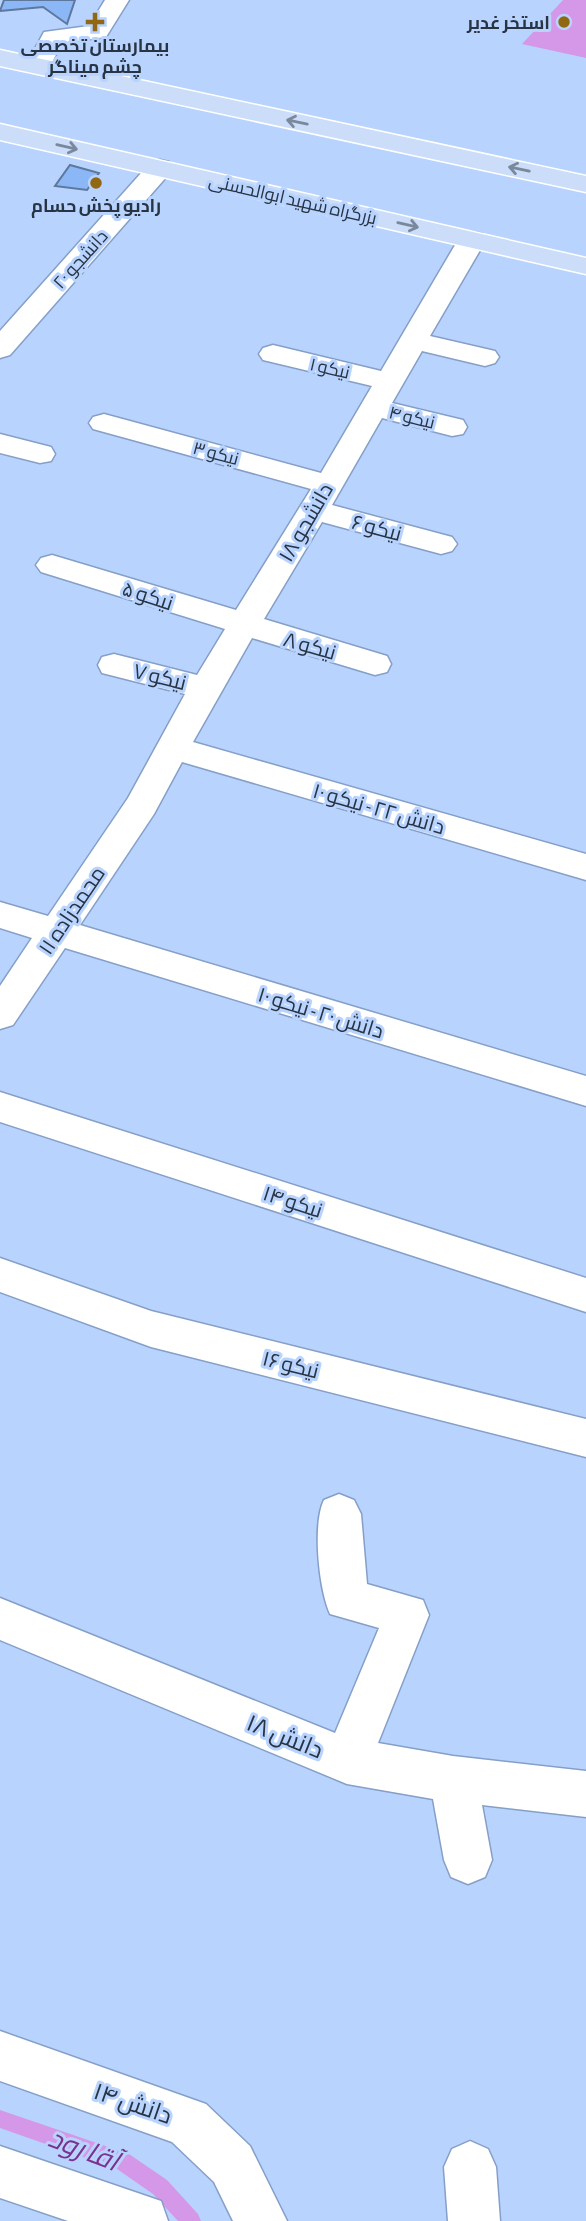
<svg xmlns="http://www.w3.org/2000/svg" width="586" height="2221" viewBox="0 0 586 2221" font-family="'Asap Condensed',Cairo,sans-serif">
	<rect width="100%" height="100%" fill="#b8d4fe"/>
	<path fill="#d597e8" d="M563 0H586V58L522 44Z"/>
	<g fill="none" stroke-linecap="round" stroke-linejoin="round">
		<path fill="#d597e8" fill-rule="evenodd" d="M0 2110 129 2154 167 2180 198 2214 201 2221H178L153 2194 117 2169 0 2128Z"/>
	</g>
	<path fill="#8bb7f7" stroke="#5e789d" stroke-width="2" d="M4 0H75L67 24 43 7 0 11Z
		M70 165 99 173 87 190 55 186Z"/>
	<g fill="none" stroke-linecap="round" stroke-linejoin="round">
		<g stroke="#859fc7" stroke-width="3">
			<path id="minor" d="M105 0H129L106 37 62 43 47 72H29L25 67 44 32 89 26Z
				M160 160 169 162 173 168 169 174 10 355 0 358V331L151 162Z
				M472 232 482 234 486 240 430 336 495 351 499 357 495 363 485 366 422 351 392 403 463 420 467 427 463 434 452 436 382 418 332 505 452 537 457 544 452 551 441 554 322 522 264 619 387 656 391 664 387 672 375 675 252 638 193 742 586 854V880L182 762 154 814 80 925 586 1076V1106L65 948 13 1025 0 1029V986L32 938 0 928V902L48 916 128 798 185 694 102 673 98 665 102 657 114 654 197 675 225 629 41 572 36 565 41 558 52 555 236 610 311 489 93 429 89 423 93 417 104 414 321 473 372 386 263 360 259 354 263 348 273 345 381 371 458 240 462 234Z
				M0 434 51 447 55 454 51 461 40 463 0 453Z
				M0 1092 586 1278V1312L0 1122Z
				M0 1258 151 1311 586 1419V1457L151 1347 0 1292Z
				M339 1494 354 1500 361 1514 367 1584 423 1600 429 1615 378 1743 453 1756 586 1771V1817L482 1805 492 1860 485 1877 468 1884 451 1877 444 1860 433 1799 347 1784 0 1640V1598L335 1733 379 1628 330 1614C319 1589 312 1525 324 1500Z
				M0 2031 206 2104 250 2146 287 2221H233L214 2182 172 2142 0 2081Z
				M470 2141 488 2149 496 2167 500 2221H448L444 2167 452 2149Z
				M0 2146 161 2201 168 2221H68L0 2198Z"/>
		</g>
		<g stroke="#fff" stroke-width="3">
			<path id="major" d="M0 50 586 176V192L0 66Z
				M0 124 586 258V274L0 140Z"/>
		</g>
		<use href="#minor" fill="#fff" fill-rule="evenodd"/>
		<use href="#major" fill="#cbddf8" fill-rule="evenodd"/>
	</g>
	<defs><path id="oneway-shaft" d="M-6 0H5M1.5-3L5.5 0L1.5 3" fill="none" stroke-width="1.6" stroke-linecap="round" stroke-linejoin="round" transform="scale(1.75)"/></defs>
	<g stroke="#7a889e">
		<use href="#oneway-shaft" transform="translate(297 122) rotate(-168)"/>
		<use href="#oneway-shaft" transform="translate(67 147) rotate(13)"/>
		<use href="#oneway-shaft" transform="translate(519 169) rotate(-168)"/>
		<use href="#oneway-shaft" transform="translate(408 225) rotate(13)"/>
	</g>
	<g fill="#926712" stroke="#b8d4fe" stroke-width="2.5">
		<path d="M91.5 11.5h7v7h7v7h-7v7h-7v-7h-7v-7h7z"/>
		<circle cx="564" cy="22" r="7"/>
		<circle cx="96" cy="183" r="7"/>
	</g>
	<g text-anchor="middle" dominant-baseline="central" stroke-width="6" stroke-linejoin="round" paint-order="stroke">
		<g font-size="18" font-weight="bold" fill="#283343" stroke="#b8d4fe">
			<text x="550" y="22" text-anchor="end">استخر غدیر</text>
			<text x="95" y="45">بیمارستان تخصصی<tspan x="95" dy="21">چشم میناگر</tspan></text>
			<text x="96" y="205">رادیو پخش حسام</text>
		</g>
		<g font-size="18" fill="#283343" stroke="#b8d4fe">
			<text transform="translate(293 199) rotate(13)">بزرگراه شهید ابوالحسنی</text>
			<text transform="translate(80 259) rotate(-48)">دانشجو ۲۰</text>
			<text transform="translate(330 368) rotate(13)">نیکو ۱</text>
			<text transform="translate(412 417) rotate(14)">نیکو ۴</text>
			<text transform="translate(216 453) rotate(15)">نیکو ۳</text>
		</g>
		<g font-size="21" fill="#283343" stroke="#b8d4fe">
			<text transform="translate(305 522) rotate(-60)">دانشجو ۱۸</text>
			<text transform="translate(377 527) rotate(15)">نیکو ۶</text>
			<text transform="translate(148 595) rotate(18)">نیکو ۵</text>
			<text transform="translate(310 645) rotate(16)">نیکو ۸</text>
			<text transform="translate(160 676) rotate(14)">نیکو ۷</text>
			<text transform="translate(379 808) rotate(16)">دانش ۲۲ - نیکو ۱۰</text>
			<text transform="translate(71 910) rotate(-56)">محمدزاده ۱۱</text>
			<text transform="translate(321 1012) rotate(17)">دانش ۲۰ - نیکو ۱۰</text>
			<text transform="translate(293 1201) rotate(18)">نیکو ۱۴</text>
			<text transform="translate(291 1364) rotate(14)">نیکو ۱۶</text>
		</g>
		<g font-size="24" fill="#283343" stroke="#b8d4fe">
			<text transform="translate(285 1736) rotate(22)">دانش ۱۸</text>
			<text transform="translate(133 2103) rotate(19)">دانش ۱۴</text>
		</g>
		<g font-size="28" font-style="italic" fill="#7b318f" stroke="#b8d4fe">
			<text transform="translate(84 2149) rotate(21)">آقا رود</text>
		</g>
	</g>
</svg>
